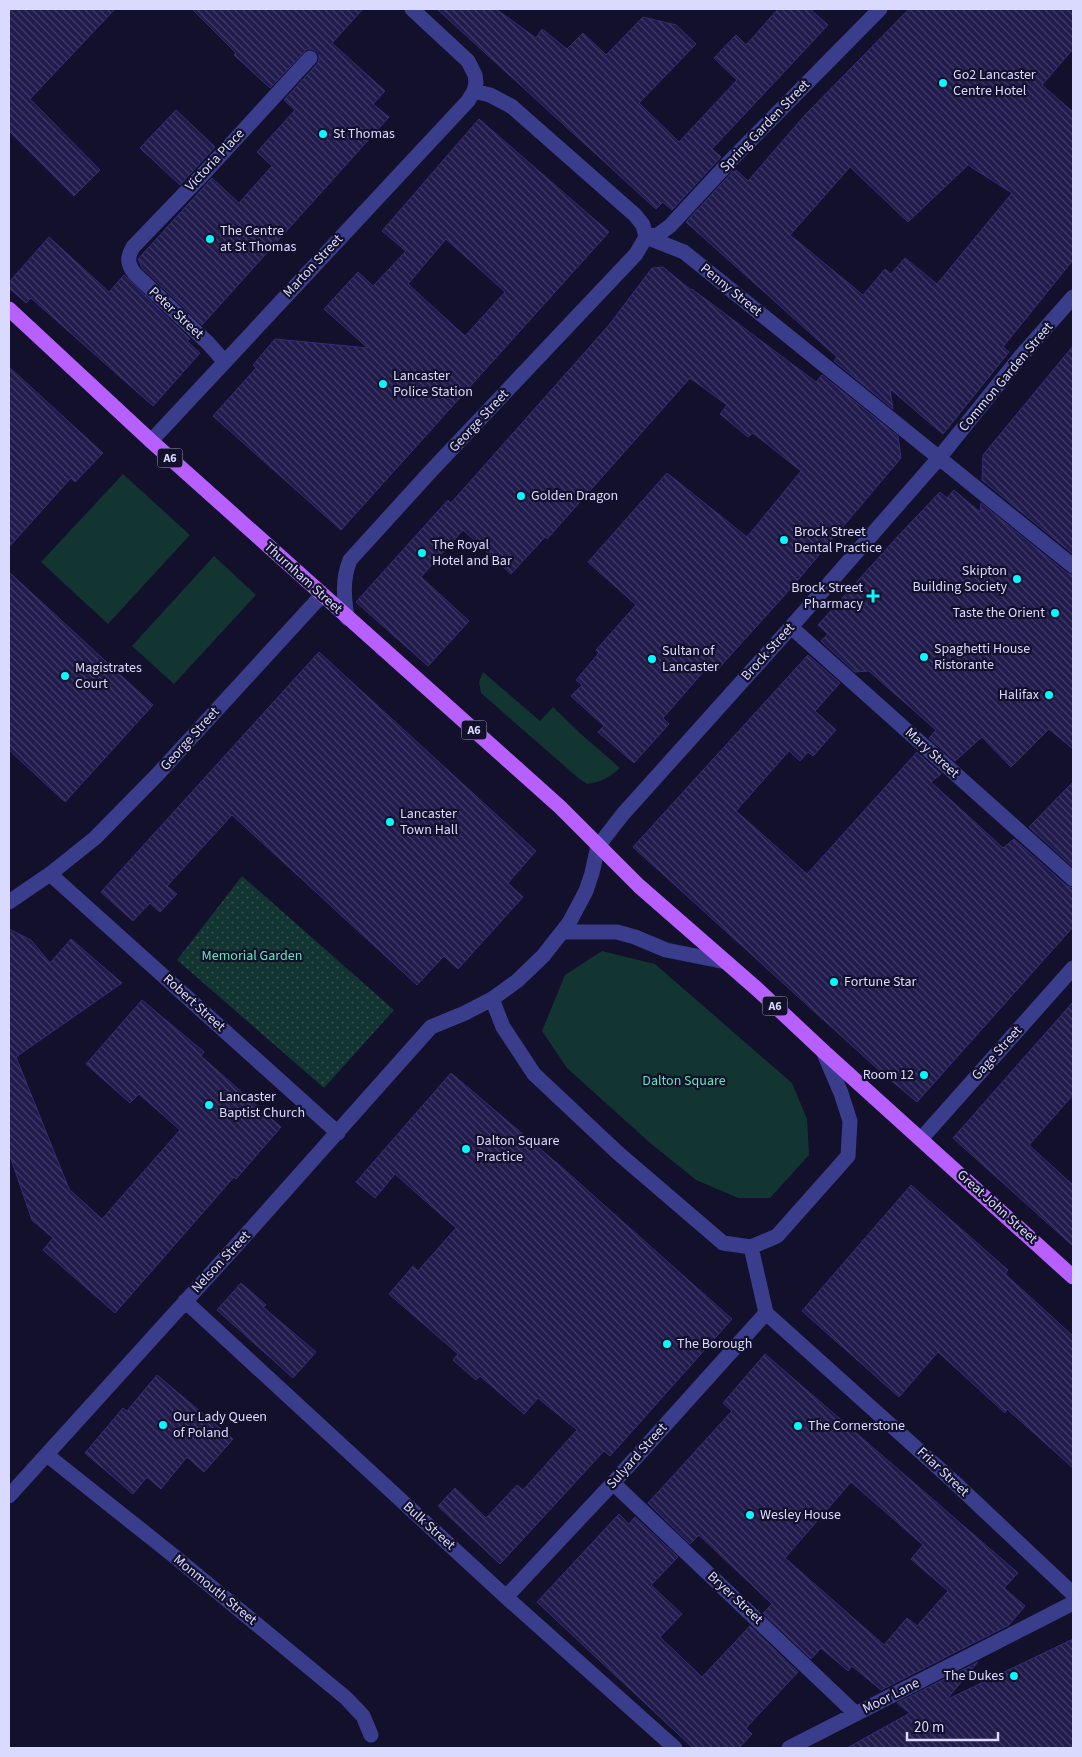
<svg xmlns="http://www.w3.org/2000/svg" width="1082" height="1757" viewBox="0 0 1082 1757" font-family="'Source Sans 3',sans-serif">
	<defs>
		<pattern id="garden-dots" width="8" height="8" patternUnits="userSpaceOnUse" patternTransform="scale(1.25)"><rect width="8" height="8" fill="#123531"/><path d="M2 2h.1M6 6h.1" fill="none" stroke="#345250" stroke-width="1.8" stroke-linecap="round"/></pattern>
		<pattern id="building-back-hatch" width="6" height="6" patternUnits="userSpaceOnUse" patternTransform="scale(1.25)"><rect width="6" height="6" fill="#211b4c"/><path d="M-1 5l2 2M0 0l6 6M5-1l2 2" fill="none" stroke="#413c67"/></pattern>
	</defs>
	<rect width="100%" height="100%" fill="#12102a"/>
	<path fill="#123531" d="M123 474 190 535 108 624 41 562Z
		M214 556 256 595 174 684 132 646Z
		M483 672 540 721 553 707 582 735 620 768C610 777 601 782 587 784L577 777 481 693 479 682Z
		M602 951 655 964 792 1083 807 1119 809 1155 770 1198H738L696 1180 649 1142 567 1068 542 1031 565 975Z"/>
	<path fill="url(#garden-dots)" d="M242 876 394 1010 324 1088 177 960Z"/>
	<path fill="url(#building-back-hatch)" stroke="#352c79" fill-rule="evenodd" d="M9 9H115L30 99 100 170 74 196 9 131Z
		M192 9H363L332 43 385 91 373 104 389 117 202 325 142 268 138 259 212 178 239 203 272 166 257 152 295 110 284 100 317 64 319 60V55L316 51 312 49H307L270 88 234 55 236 53Z
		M437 9H496L536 38 542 29 567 49 583 33 606 55 643 17 676 25 696 44 639 103 679 142 737 80 714 58 736 35 746 45 778 9H810L828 25 712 149 721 157 672 210 663 202 656 209Z
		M909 9H1073V49L1042 85 1073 112V260L1003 347 1009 352 943 434 890 389 893 409 834 361 837 357 686 222 735 169 748 181 805 115ZM968 165 1012 193 937 284 905 258 891 274 885 269 863 295 790 235 850 167 908 222Z
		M176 110 215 147 180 185 140 148Z
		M479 119 609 232 341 530 213 416 256 368 253 365 275 339 368 348 324 309 358 272 373 286 406 251 382 231ZM446 239 505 292 465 336 408 284Z
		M49 237 109 292 124 275 190 339 187 341 200 353 153 406 31 298 26 303 9 288V282Z
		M663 267 691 290 692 289 816 382 822 375 898 436 901 458 792 587 718 669 711 663 663 718 669 724 634 763 598 732 604 726 571 696 582 685 576 680 599 653 596 650 636 605 588 562 667 473 747 537 801 471 753 433 748 437 720 414 727 405 690 378 547 539 545 537 511 574 463 530 421 577 469 621 428 666 356 602 448 500 451 503 609 325 652 268Z
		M1073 346V554L982 480 983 455Z
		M9 367 103 453 75 482 71 478 9 547Z
		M954 490 980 512 981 503 1067 573 1073 575V749L1049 729 1011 767 982 737 955 761 929 738 936 730 869 671 855 672 821 641 828 634 818 625 899 535 940 492 947 498Z
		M9 572 153 705 65 802 9 750Z
		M319 652 536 851 508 883 523 897 458 969 444 956 417 985 232 815 167 886 177 894 160 912 150 903 133 921 101 892Z
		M808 655 840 683 815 711 836 730 813 756 808 752 800 761 789 751 736 811 807 874 917 752 941 774 931 782 1003 848 1014 839 1067 886 1073 888V927L917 1102 881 1072 633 847Z
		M1073 782V867L1029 827Z
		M9 929 31 940 50 963 71 939 122 983 16 1057 69 1189 102 1219 180 1130 139 1094 130 1103 86 1064 142 1000 204 1052 201 1056 281 1127 236 1179 234 1177 115 1313 43 1250 53 1238 32 1220 9 1153Z
		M1073 1002V1095L1029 1145 1073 1185V1246L953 1138Z
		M451 1073 558 1164 732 1319 610 1456 604 1451 500 1564 438 1506 455 1488 486 1518 517 1485 523 1490 577 1430 538 1398 524 1414 480 1376 476 1380 453 1360 458 1354 389 1294 413 1266 418 1271 456 1228 395 1174 375 1198 356 1182Z
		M911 1185 1008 1270 1005 1274 1073 1336V1468L1007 1409 1005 1413 938 1352 899 1397 802 1311Z
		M241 1283 266 1305 263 1307 316 1352 293 1378 217 1310Z
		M765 1354 1018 1573 1004 1588 1025 1606 1009 1625 881 1690 852 1666 848 1671 821 1648 811 1659 763 1613 772 1604 699 1535 690 1544 648 1503 732 1411 723 1403ZM851 1482 923 1545 911 1559 948 1591 917 1626 907 1618 884 1645 785 1558Z
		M157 1375 233 1439 204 1472 187 1457 161 1489 147 1477 133 1494 85 1453 123 1408 127 1411Z
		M619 1514 629 1524 635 1517 678 1557 651 1585 682 1614 660 1637 702 1677 750 1626 798 1672 746 1728 752 1734 739 1748H693L537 1602Z
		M1073 1639V1748H847L910 1713 897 1703 978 1662 946 1700Z"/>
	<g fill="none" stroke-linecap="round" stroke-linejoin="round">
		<path stroke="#393d8b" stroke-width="15" d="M474 91 490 95 511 106 635 215 643 225 646 237
			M646 237 684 252 1073 566
			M646 237 659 234 670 226 732 159 880 9
			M224 361 208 343 135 274C127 264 127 257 133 247L208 169 310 58
			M151 441 468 101 474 91 476 83 475 75 468 61 412 9
			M347 618C344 597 342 580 350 560L430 472 636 254 646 237
			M791 627 1073 879
			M50 874 338 1133
			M9 902 50 874 95 838 157 775 322 595
			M563 932H617L635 937 666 950 726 962
			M492 999 503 1027 534 1074 618 1153 723 1243 751 1247 777 1236 848 1156 850 1121 841 1093 823 1051
			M921 1139 1073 968
			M751 1247 766 1313
			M185 1301 506 1597 675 1748
			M766 1313 953 1481 1073 1594
			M47 1455 174 1556 346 1698 363 1716 371 1735
			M613 1483 856 1714
			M9 1496 252 1228 431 1027 465 1013 492 999 517 981 543 956 569 923 586 891 592 873 598 846 623 814 791 627 939 458 1021 356 1073 297
			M506 1597 613 1483 766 1313
			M789 1748 1073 1603"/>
		<path stroke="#b760ff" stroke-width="15" d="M9 309 151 441 560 807 639 886 757 989 823 1051 1073 1277"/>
	</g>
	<g fill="#05faff" stroke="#12102a" stroke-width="2">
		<circle cx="943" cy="83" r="5"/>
		<circle cx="323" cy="134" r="5"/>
		<circle cx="210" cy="239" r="5"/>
		<circle cx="383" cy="384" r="5"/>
		<circle cx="521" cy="496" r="5"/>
		<circle cx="784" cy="540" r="5"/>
		<circle cx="422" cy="553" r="5"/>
		<circle cx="1017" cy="579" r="5"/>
		<path d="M870.5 588.5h5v5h5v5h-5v5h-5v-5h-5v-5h5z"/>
		<circle cx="1055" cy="613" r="5"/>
		<circle cx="924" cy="657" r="5"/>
		<circle cx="652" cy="659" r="5"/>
		<circle cx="65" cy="676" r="5"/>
		<circle cx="1049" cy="695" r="5"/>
		<circle cx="390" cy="822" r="5"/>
		<circle cx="834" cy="982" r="5"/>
		<circle cx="924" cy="1075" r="5"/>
		<circle cx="209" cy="1105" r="5"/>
		<circle cx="466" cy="1149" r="5"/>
		<circle cx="667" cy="1344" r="5"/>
		<circle cx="163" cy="1425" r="5"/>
		<circle cx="798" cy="1426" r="5"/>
		<circle cx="750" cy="1515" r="5"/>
		<circle cx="1014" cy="1676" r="5"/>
	</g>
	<g text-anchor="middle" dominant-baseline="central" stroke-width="4.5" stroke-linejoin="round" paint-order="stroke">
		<g fill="#12102a" stroke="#9e9dbf" stroke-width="1">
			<rect x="157.5" y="448.5" width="25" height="19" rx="4"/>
			<rect x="461.5" y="720.5" width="25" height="19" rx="4"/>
			<rect x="762.5" y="996.5" width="25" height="19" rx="4"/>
		</g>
		<g font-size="12" font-weight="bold" fill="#dad9ff">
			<text x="170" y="458">A6</text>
			<text x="474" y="730">A6</text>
			<text x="775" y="1006">A6</text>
		</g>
		<g font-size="14" fill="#dad9ff" stroke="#12102a" text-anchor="start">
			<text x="953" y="75">Go2 Lancaster<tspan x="953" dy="16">Centre Hotel</tspan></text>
			<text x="333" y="134">St Thomas</text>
			<text x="220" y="231">The Centre<tspan x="220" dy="16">at St Thomas</tspan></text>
			<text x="393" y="376">Lancaster<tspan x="393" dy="16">Police Station</tspan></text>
			<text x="531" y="496">Golden Dragon</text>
			<text x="794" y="532">Brock Street<tspan x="794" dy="16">Dental Practice</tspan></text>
			<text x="432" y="545">The Royal<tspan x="432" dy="16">Hotel and Bar</tspan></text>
			<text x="1007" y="571" text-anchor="end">Skipton<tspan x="1007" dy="16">Building Society</tspan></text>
			<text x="863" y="588" text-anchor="end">Brock Street<tspan x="863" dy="16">Pharmacy</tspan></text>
			<text x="1045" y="613" text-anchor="end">Taste the Orient</text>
			<text x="934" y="649">Spaghetti House<tspan x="934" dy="16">Ristorante</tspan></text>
			<text x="662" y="651">Sultan of<tspan x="662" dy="16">Lancaster</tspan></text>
			<text x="75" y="668">Magistrates<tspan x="75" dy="16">Court</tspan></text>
			<text x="1039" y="695" text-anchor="end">Halifax</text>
			<text x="400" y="814">Lancaster<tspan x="400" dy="16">Town Hall</tspan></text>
			<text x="844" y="982">Fortune Star</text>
			<text x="914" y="1075" text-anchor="end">Room 12</text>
			<text x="219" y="1097">Lancaster<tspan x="219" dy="16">Baptist Church</tspan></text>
			<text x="476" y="1141">Dalton Square<tspan x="476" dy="16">Practice</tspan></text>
			<text x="677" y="1344">The Borough</text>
			<text x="173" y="1417">Our Lady Queen<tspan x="173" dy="16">of Poland</tspan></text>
			<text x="808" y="1426">The Cornerstone</text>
			<text x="760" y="1515">Wesley House</text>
			<text x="1004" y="1676" text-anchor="end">The Dukes</text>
		</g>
		<g font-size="14" fill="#dad9ff" stroke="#12102a">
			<text transform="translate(765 126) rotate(-46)">Spring Garden Street</text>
			<text transform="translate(215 160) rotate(-47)">Victoria Place</text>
			<text transform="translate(313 266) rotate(-47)">Marton Street</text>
			<text transform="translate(731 290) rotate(39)">Penny Street</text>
			<text transform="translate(176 313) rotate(43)">Peter Street</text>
			<text transform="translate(1006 377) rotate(-50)">Common Garden Street</text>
			<text transform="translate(479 421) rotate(-47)">George Street</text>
			<text transform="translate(303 578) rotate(42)">Thurnham Street</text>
			<text transform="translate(768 652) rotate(-48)">Brock Street</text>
			<text transform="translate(190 739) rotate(-48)">George Street</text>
			<text transform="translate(932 753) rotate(42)">Mary Street</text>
			<text transform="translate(194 1003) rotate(42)">Robert Street</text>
			<text transform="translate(997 1053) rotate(-48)">Gage Street</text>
			<text transform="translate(997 1207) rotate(42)">Great John Street</text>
			<text transform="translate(221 1262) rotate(-47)">Nelson Street</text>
			<text transform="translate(637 1456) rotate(-48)">Sulyard Street</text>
			<text transform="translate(943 1472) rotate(43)">Friar Street</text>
			<text transform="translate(429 1526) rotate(42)">Bulk Street</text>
			<text transform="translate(215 1590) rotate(39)">Monmouth Street</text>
			<text transform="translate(735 1598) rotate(43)">Bryer Street</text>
			<text transform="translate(891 1696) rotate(-27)">Moor Lane</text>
		</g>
		<g font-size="14" fill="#5fe5b9" stroke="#12102a">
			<text x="252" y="956">Memorial Garden</text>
			<text x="684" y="1081">Dalton Square</text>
		</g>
	</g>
	<rect width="1082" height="1757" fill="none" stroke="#dad9ff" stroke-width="20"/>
	<path d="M907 1732v8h91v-8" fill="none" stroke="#dad9ff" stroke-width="2.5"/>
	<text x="914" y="1732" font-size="15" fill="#dad9ff" stroke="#12102a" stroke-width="4" paint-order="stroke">20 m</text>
</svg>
